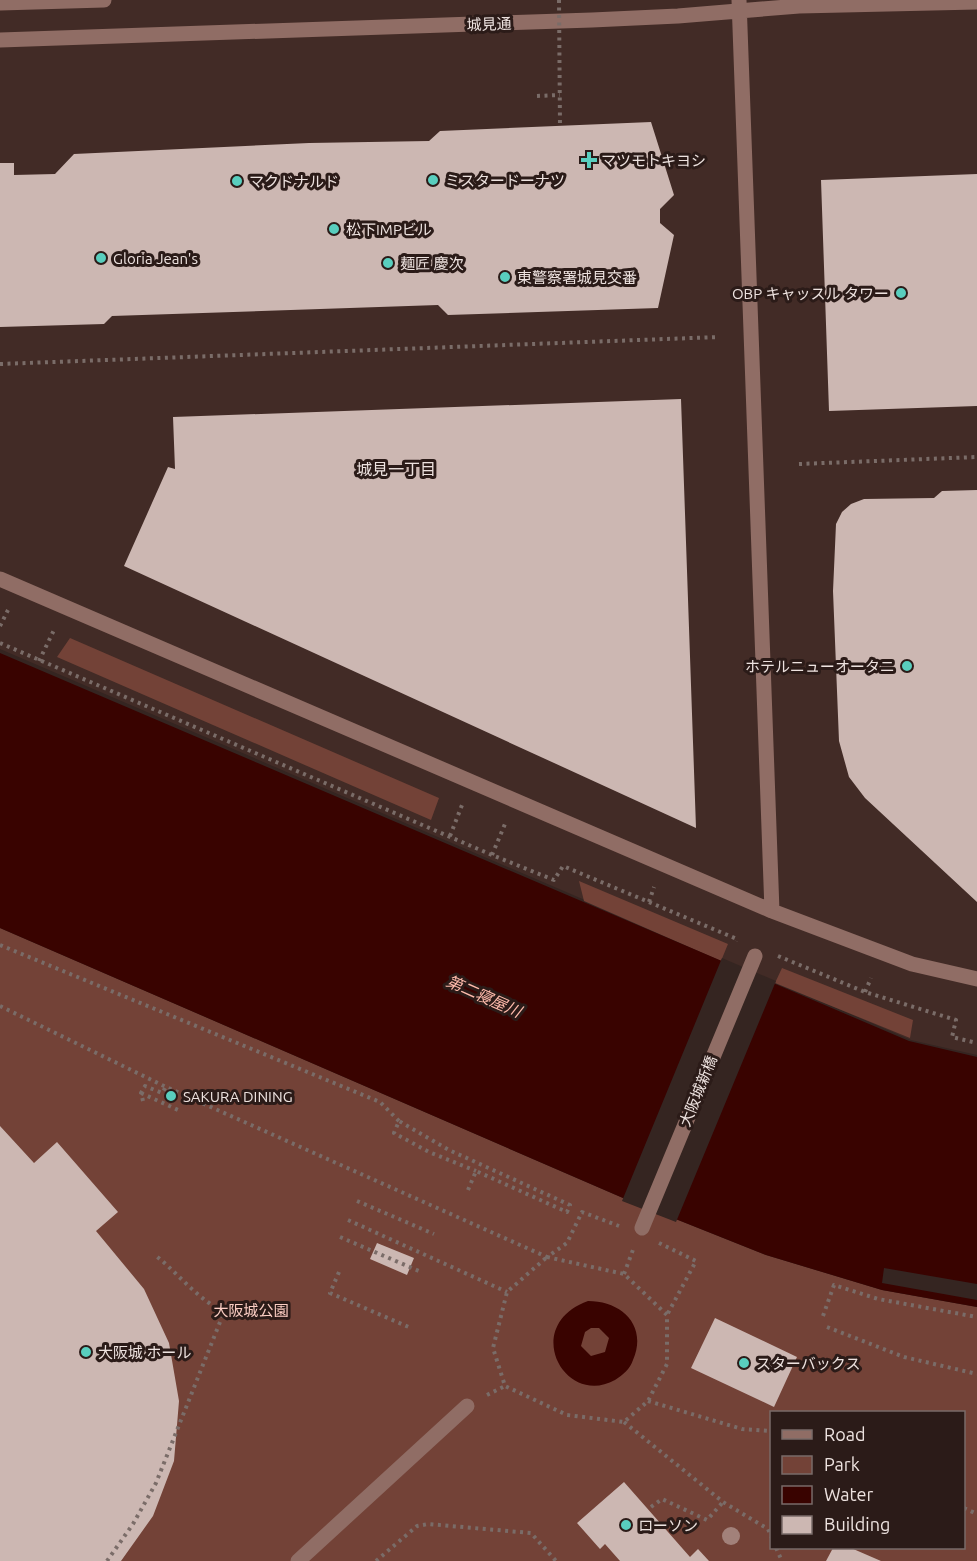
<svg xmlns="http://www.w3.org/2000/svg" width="977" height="1561" viewBox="0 0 977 1561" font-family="Ubuntu,'Noto Sans JP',sans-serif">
	<rect width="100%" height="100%" fill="#352521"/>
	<path fill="#422b26" d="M0 0H977V1055L911 1040 0 649Z"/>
	<path fill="#734237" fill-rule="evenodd" d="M70 638 439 798 431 820 57 657Z
		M579 881 728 944 721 961 584 901Z
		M0 928 623 1198 766 1255 882 1290 977 1307V1561H0ZM772 1412H964V1548H772Z
		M782 968 913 1020 910 1038 775 983Z"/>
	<path fill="#390300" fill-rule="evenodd" d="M0 653 909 1041 977 1057V1307L882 1290 766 1255 623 1198 0 928Z
		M588 1301C621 1301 648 1325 633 1360 630 1369 623 1375 615 1380 565 1408 520 1326 588 1301ZM591 1328H599L609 1338 605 1352 591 1356 581 1346 585 1332Z"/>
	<path fill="#352521" d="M722 958 776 981 676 1222 622 1201Z
		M884 1268 977 1284V1300L882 1283Z"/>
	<path fill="#ccb7b2" d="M651 122 674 195 660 209V223L674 235 658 308 448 315 438 305 112 316 104 324 0 327V163H14V175L55 174 74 154 309 143 429 141 440 131Z
		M977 174V406L829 411 821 180Z
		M681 399 696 828 124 566 168 467 175 469 173 417Z
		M977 490V902L865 798 849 777 839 741 833 591 836 524 842 512 851 504 864 499 934 498 942 491Z
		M0 1126 34 1163 57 1142 118 1212 96 1231 144 1289 169 1343 179 1401 174 1461 153 1516 121 1561H0Z
		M377 1243 414 1258 407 1275 370 1259Z
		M715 1318 797 1357 774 1407 691 1368Z
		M624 1482 690 1557 698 1549 709 1561H620L605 1544 600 1549 577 1523Z
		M833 1548H851L881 1561H826Z"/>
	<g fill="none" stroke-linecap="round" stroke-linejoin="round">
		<path stroke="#7a6c68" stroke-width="4" stroke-dasharray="3 4.5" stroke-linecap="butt" d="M537 96 560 95
			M0 364 719 337
			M799 464 977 457
			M0 626 8 610
			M0 643 492 855 554 880 563 866 737 939 736 941
			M39 661 54 630
			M450 836 462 805
			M492 855 505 824
			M649 902 654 887
			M0 945 380 1102 399 1121
			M778 956 865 992 956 1020 952 1037 977 1043
			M865 992 871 978
			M0 1006 166 1087 547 1257 567 1243 582 1212 619 1226
			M141 1093 178 1110
			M143 1101 141 1093 145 1086 162 1093 166 1087
			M468 1190 476 1171 567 1212 570 1205 449 1150 399 1121 394 1133 429 1152 476 1171
			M357 1201 434 1234
			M348 1220 507 1292
			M340 1237 419 1271
			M659 1243 696 1261 667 1315
			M547 1257 624 1274 667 1315V1364L648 1401 624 1422 567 1415 505 1386 493 1348 507 1292Z
			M339 1272 330 1293 411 1328
			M624 1274 634 1247
			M823 1316 834 1285 878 1299 977 1317
			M827 1327 904 1357 977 1374
			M487 1395 505 1386
			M648 1401 742 1429 772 1431
			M624 1422 723 1502 768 1529 772 1538
			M651 1507 662 1499 707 1520 723 1502
			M964 1508 977 1514
			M776 1548 782 1561
			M107 1561 133 1524 156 1483 224 1312C196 1298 179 1274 155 1255
			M376 1561 417 1526 428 1524 531 1533 556 1561"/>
		<path stroke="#906d65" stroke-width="15" d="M739 0 772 911
			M0 3 104 0
			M0 40 592 20 678 16 799 6 977 2
			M0 579 772 911 912 964 977 979
			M642 1228 755 956
			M298 1561 467 1406"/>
		<path stroke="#7a6c68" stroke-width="4" stroke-dasharray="3 4.5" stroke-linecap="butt" d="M559 0 560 126"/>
	</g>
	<circle fill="#a2817a" cx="731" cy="1536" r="9"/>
	<g fill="#59cebe" stroke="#2b1b18" stroke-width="2">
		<path d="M586 151h6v6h6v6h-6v6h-6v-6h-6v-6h6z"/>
		<circle cx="433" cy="180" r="6"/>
		<circle cx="237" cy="181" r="6"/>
		<circle cx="334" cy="229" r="6"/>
		<circle cx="101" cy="258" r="6"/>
		<circle cx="388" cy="263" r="6"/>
		<circle cx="505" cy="277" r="6"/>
		<circle cx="901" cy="293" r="6"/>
		<circle cx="907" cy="666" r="6"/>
		<circle cx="171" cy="1096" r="6"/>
		<circle cx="86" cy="1352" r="6"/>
		<circle cx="744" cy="1363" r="6"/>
		<circle cx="626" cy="1525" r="6"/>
	</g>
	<g text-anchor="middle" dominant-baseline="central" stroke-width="6" stroke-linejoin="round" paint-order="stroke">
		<g font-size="15" fill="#ede2df" stroke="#2b1b18">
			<text transform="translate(489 24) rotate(-2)">城見通</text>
			<text transform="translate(698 1091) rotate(-68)">大阪城新橋</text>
		</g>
		<g font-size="15" fill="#ede2df" stroke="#2b1b18" text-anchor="start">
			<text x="601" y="160">マツモトキヨシ</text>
			<text x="445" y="180">ミスタードーナツ</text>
			<text x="249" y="181">マクドナルド</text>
			<text x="346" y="229">松下IMPビル</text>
			<text x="113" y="258">Gloria Jean's</text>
			<text x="400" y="263">麺匠 慶次</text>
			<text x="517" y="277">東警察署城見交番</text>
			<text x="889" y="293" text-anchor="end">OBP キャッスル タワー</text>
			<text x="895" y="666" text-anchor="end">ホテルニューオータニ</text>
			<text x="183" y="1096">SAKURA DINING</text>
			<text x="98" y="1352">大阪城 ホール</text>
			<text x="756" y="1363">スターバックス</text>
			<text x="638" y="1525">ローソン</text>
		</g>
		<g font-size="15" fill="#fbcdc3" stroke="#2b1b18">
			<text x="251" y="1310">大阪城公園</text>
		</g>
		<g font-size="16" fill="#ede2df" stroke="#2b1b18">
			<text x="396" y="469">城見一丁目</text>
		</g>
		<g font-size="16" font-style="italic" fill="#ffbbac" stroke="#2b1b18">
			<text transform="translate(484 996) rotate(24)">第二寝屋川</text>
		</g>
	</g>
	<rect x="770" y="1411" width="195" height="138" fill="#2b1b18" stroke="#796b68" stroke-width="1.5"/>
	<rect x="782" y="1430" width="30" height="9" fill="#906d65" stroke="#796b68" stroke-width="1.5"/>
	<text x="824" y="1441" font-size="18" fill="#ede2df">Road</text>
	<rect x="782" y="1456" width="30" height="18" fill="#734237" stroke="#796b68" stroke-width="1.5"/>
	<text x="824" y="1471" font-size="18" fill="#ede2df">Park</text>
	<rect x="782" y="1486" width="30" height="18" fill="#390300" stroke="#796b68" stroke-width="1.5"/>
	<text x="824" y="1501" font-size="18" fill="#ede2df">Water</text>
	<rect x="782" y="1516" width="30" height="18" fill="#ccb7b2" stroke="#796b68" stroke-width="1.5"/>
	<text x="824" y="1531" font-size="18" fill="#ede2df">Building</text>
</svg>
